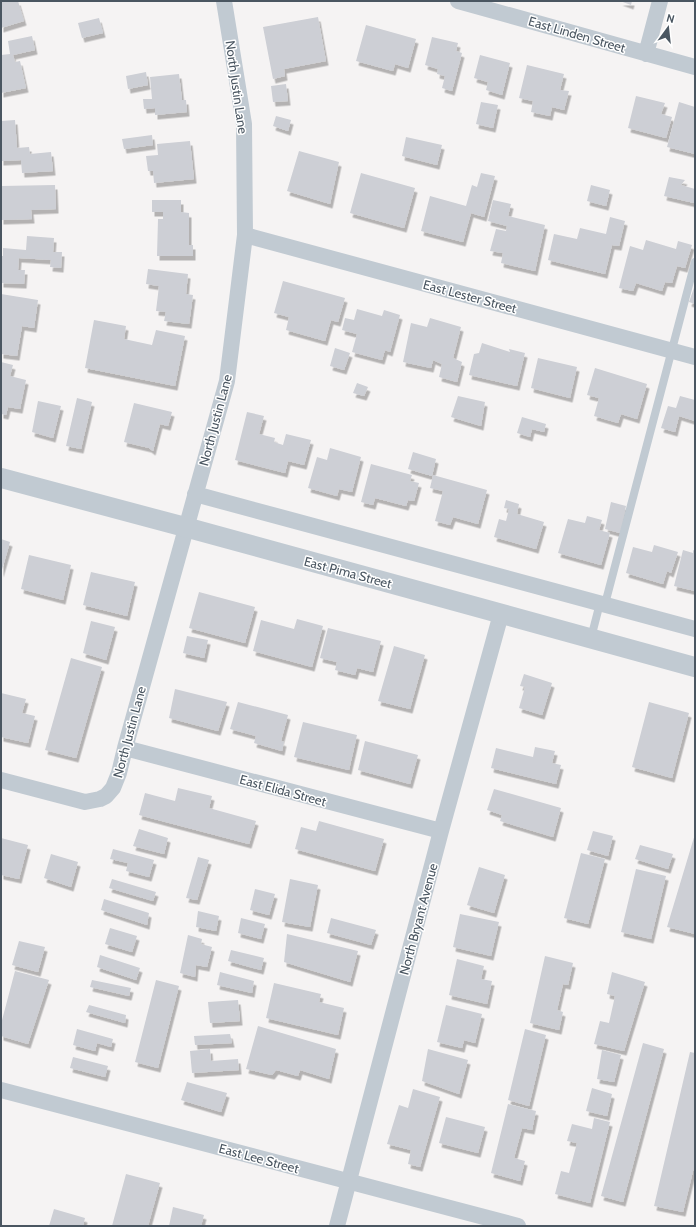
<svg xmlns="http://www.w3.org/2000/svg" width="696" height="1227" viewBox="0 0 696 1227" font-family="Cabin,sans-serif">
	<defs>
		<filter id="shadow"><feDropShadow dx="2.5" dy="4.5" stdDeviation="0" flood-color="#0004"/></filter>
	</defs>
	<rect width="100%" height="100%" fill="#f5f3f3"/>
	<path fill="#cdcfd5" filter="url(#shadow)" d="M1 1H18L24 21 1 28Z
		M620 1H632L631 5Z
		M318 17 326 61 284 69 285 76 273 79 263 27Z
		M99 18 103 33 82 38 78 23Z
		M366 25 416 39 408 68 395 64 393 71 356 61Z
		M32 36 35 50 13 55 15 62 20 61 26 88 1 93V55L10 54 8 41Z
		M432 37 458 43 456 51 462 53 452 91 442 88 445 76 437 74 438 69 425 65Z
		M480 55 510 63 502 95 486 90 488 82 474 78Z
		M527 65 564 74 560 90 569 91 564 110 552 107 550 116 531 112 533 101 519 98Z
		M146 72 148 85 128 89 126 76Z
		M179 74 182 100H186L187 112 155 115V108L144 109 143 99H152L150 77Z
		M286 84 288 101 273 102 271 86Z
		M636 96 665 103 661 114 672 117 666 138 628 128Z
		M481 102 498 105 493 128 476 124Z
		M679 102 695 107V154L667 147Z
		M276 116 291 120 288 131 273 126Z
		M15 120 17 148 29 147 30 154 51 152 53 171 22 173 21 160 1 161V121Z
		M152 135 153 145 124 149 122 139Z
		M406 137 442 145 437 165 402 156Z
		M190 141 194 179 154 183 153 171H148L146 156 158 155 157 144Z
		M299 151 339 162 330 204 287 191Z
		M361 173 415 188 404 228 350 213Z
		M481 173 495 176 484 217 471 213 463 242 421 231 430 196 466 206 472 185 477 187Z
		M669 177 685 180 681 185 695 189 694 203 664 196Z
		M55 185 56 209 31 210 32 219 1 220V186Z
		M591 185 610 190 606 206 587 201Z
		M152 200H181V212L189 213V245H193V256H157L158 219H163V212H152Z
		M493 200 511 204 508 216 545 225 535 271 501 263 503 253 490 251 496 229 506 231 507 226 488 221Z
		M610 217 625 221 619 246 612 245 605 274 548 260 554 234 577 239 580 228 606 234Z
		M27 236 54 238 53 252H62L61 268 50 267 51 260 19 258 18 270H25L24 284 1 283V256H3V248L26 250Z
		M646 240 676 249 678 241 692 245 685 268 677 266 672 283 665 282 662 291 636 283 633 291 619 288 630 246 643 250Z
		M148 269 188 274 186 294 193 295 189 324 164 321 166 312 156 311 159 286 146 284Z
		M283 281 345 298 338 322 331 320 325 341 286 330 289 317 274 313Z
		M695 285V304L689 302Z
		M1 294 38 300 34 328 22 326 17 356 1 354Z
		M357 309 382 316 384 310 400 315 390 352 385 350 382 360 352 352 357 334 342 330 345 318 354 320Z
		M430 318 461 327 453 358 462 362 457 382 439 377 442 364 433 360 431 368 403 362 411 323 427 327Z
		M94 320 126 326 124 339 152 345 156 330 185 336 175 386 85 368Z
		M482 343 510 352 509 349 525 353 517 386 469 375 474 354 479 353Z
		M335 348 350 353 344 370 330 366Z
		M538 358 577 367 570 398 531 388Z
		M1 362 13 365 10 376 26 380 20 409 8 407 6 415 1 414Z
		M595 368 647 384 637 419 621 414 618 423 594 416 599 398 587 395Z
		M357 383 368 387 364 396 353 393Z
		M458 396 485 402 481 426 451 417Z
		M680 396 695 400V421L679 416 675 432 661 428 668 406 676 408Z
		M77 398 92 402 81 449 66 446Z
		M38 401 61 406 53 438 32 432Z
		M134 403 172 412 168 426 160 424 153 451 149 448 124 442Z
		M247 412 264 416 259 434 275 438 274 442 283 445 286 434 311 440 304 465 288 461 285 473 235 460Z
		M522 417 546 424 544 432 532 429 530 437 517 433Z
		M330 448 361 457 352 492 339 489 337 496 308 488 317 457 327 460Z
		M413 452 436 459 432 476 408 469Z
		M371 464 412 475 410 481 419 483 414 501 408 500 406 506 375 498 373 505 361 502Z
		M433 475 487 490 478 524 453 517 450 525 435 521 443 491 430 488Z
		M506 500 519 504 517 514 544 522 536 549 494 537 499 519 506 521 509 509 504 508Z
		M611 502 626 506 620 533 605 529Z
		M587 516 602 520 599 530 610 533 601 565 558 553 568 519 585 523Z
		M1 539 10 542 1 573Z
		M654 545 678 552 671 573 667 571 663 584 626 573 633 547 652 552Z
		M683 550 693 553V550L695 551V591L674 586Z
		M29 555 71 565 63 600 21 589Z
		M91 572 135 582 127 616 83 605Z
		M199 592 255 607 245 643 189 628Z
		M297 619 323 626 312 667 253 651 261 620 294 629Z
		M91 621 115 627 106 660 83 653Z
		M328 628 381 641 373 672 357 668 355 675 335 670 337 662 320 658Z
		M187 636 208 640 204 658 183 653Z
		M394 646 425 655 410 709 378 701Z
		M71 658 102 667 76 758 45 750Z
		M524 674 552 683 542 715 519 708 525 687 520 686Z
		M175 689 227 702 218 731 169 718Z
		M1 693 26 699 22 713 35 716 28 743 1 737Z
		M238 702 288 715 281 741 284 742 282 751 254 743 256 736 230 729Z
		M649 702 689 713 672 778 632 767Z
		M303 722 357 735 349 770 294 757Z
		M365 741 418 755 410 784 358 770Z
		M535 747 555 751 552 763 561 765 556 784 491 768 496 748 533 757Z
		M178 788 212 796 209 808 256 821 249 844 139 815 145 793 175 801Z
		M494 789 561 808 553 837 500 821 502 815 487 810Z
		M319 821 384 839 375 871 295 849 301 827 316 831Z
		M139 829 168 838 164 854 133 846Z
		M593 831 613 836 608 856 587 850Z
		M695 834V934L667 927Z
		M1 838 28 845 19 879 1 875Z
		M640 845 673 854 668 869 635 859Z
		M113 849 154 860 149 877 126 871 128 863 110 859Z
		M581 853 605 859 588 924 564 918Z
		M51 854 78 862 71 887 44 878Z
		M198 857 209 860 197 900 186 898Z
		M479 867 505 875 494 913 467 905Z
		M636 869 666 876 651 939 621 932Z
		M112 879 156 892 153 901 109 888Z
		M290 879 318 885 310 927 282 922Z
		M255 889 275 894 269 915 250 910Z
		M104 899 149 913 147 925 101 910Z
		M198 911 219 916 216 931 196 927Z
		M460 914 499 922 491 956 453 947Z
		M241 918 265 924 261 939 238 933Z
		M331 918 376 930 371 945 327 933Z
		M110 928 137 936 132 952 105 944Z
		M287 934 358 951 350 982 284 962Z
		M188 935 202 939 201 944 212 947 207 967 196 965 195 977 180 973Z
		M19 941 45 947 38 972 12 965Z
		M231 950 264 958 261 970 228 961Z
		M100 955 140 968 136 980 97 967Z
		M545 956 573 963 568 985 563 984 557 1010 563 1012 559 1030 530 1023Z
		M457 959 484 966 481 979 492 981 487 1004 449 995Z
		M15 971 49 980 28 1044 1 1036V1024Z
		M220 972 254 981 252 993 217 985Z
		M612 972 645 982 624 1051 594 1044 600 1021 609 1023 615 996 607 994Z
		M92 980 131 988 129 996 90 987Z
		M156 980 179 986 158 1068 135 1062Z
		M274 983 321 994 319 1002 344 1008 338 1035 266 1018Z
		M238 1000 240 1021 210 1023 208 1002Z
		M89 1005 126 1015 125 1023 86 1012Z
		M446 1005 482 1014 475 1043 464 1040 462 1048 437 1042Z
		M258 1026 336 1049 329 1079 300 1070 298 1076 276 1070 272 1075 246 1069Z
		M77 1029 113 1039 111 1047 97 1043 95 1051 73 1045Z
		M525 1029 546 1035 529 1106 508 1100Z
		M230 1034 232 1043 195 1045 194 1036Z
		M643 1043 664 1049 623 1202 601 1196Z
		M210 1049 211 1061 238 1059 239 1070 192 1073 190 1051Z
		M428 1049 468 1060 459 1094 422 1081Z
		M602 1050 621 1055 614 1082 597 1079Z
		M690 1052 695 1053V1163L683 1212 654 1206Z
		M73 1057 108 1066 105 1077 70 1068Z
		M187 1082 227 1093 221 1112 181 1100Z
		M592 1088 612 1094 607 1116 586 1111Z
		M413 1089 440 1097 420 1167 408 1164 411 1150 387 1144 399 1105 408 1108Z
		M508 1104 536 1111 532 1130 522 1128 514 1158 525 1161 520 1181 491 1173Z
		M446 1117 485 1127 478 1153 439 1143Z
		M594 1118 610 1122 590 1203 555 1194 561 1171 569 1173 577 1143 567 1141 572 1124 592 1129Z
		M126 1174 160 1183 148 1226H112Z
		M173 1207 204 1215 201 1226H169Z
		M54 1209 85 1218 83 1226H49Z"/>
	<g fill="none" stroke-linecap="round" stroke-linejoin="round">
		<path stroke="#c1cad2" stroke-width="8" d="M605 604 695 262
			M591 638 600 603"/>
		<path stroke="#c1cad2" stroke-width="16" d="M458 1 695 67
			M646 54 660 1
			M245 235 695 357
			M195 494 695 629
			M125 748 441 831
			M1 780 85 802 100 799 106 796 113 788 119 773 125 748 227 381 245 235 244 124 224 1
			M1 1090 518 1226
			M337 1226 441 831 501 614"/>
		<path stroke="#c1cad2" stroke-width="20" d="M1 478 185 527 695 667"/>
	</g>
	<g text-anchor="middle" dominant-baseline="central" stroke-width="3" stroke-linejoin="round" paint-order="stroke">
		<g font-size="13" fill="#4a5661" stroke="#fff">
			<text transform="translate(577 34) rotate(16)">East Linden Street</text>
			<text transform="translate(237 87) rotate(82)">North Justin Lane</text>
			<text transform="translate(470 296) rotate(15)">East Lester Street</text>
			<text transform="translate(215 420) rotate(-75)">North Justin Lane</text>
			<text transform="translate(348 572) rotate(15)">East Pima Street</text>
			<text transform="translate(129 732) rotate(-75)">North Justin Lane</text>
			<text transform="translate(283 790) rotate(15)">East Elida Street</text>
			<text transform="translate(418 919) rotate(-75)">North Bryant Avenue</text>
			<text transform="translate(259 1158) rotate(15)">East Lee Street</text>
		</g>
	</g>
	<rect width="696" height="1227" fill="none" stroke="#4a5661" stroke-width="4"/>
	<g transform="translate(668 28) rotate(15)" stroke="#ffffff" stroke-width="3" paint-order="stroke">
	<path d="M0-3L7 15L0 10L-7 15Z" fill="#4a5661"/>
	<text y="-6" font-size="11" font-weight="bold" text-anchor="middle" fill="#4a5661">N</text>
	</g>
</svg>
